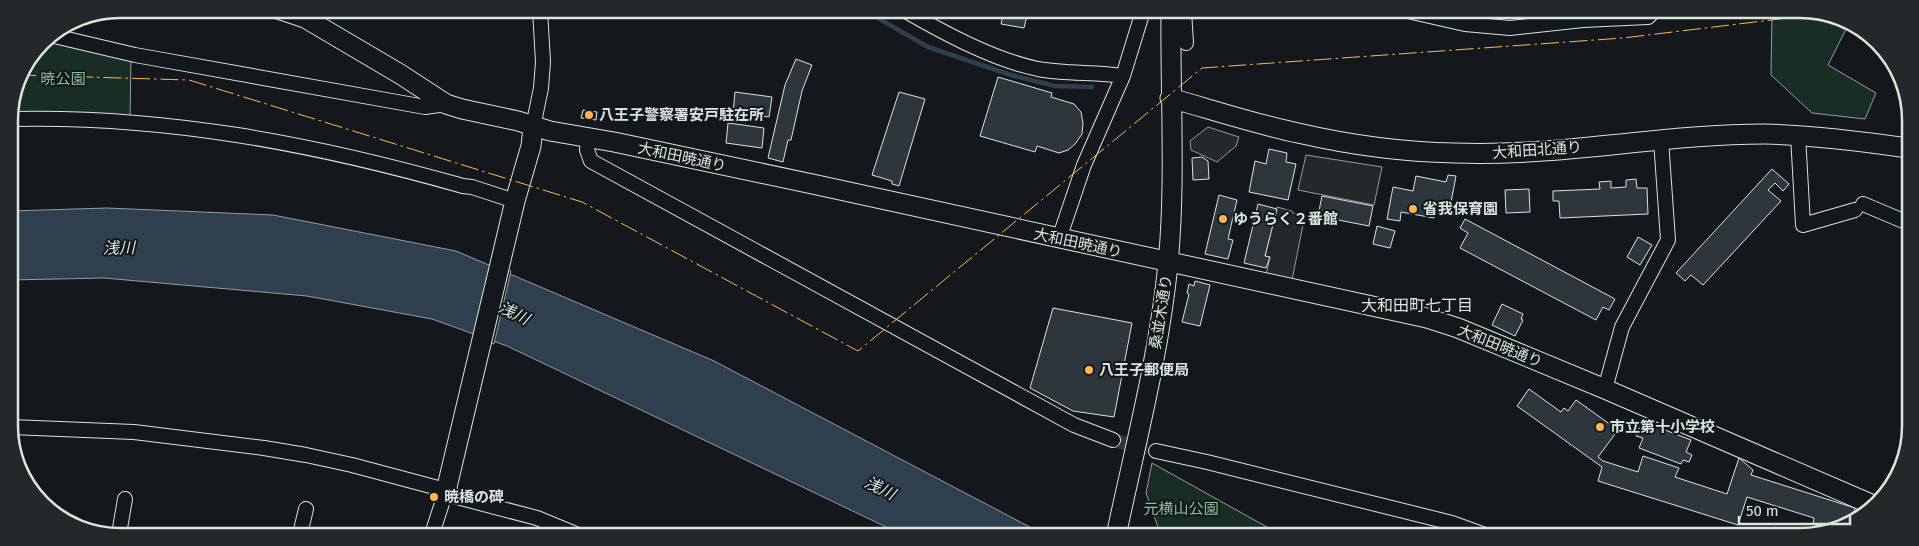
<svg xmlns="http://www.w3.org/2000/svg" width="1919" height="546" viewBox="0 0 1919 546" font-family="'Fira Sans','Noto Sans JP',sans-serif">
	<rect width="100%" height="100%" fill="#14181c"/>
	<path fill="#1a2d24" stroke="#939e99" d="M1774 12H1828L1848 25 1828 65 1876 93 1865 119 1812 113 1771 75 1772 14Z
		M44 39 131 56 130 119 9 113 17 77Z
		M1152 463 1283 536H1167L1159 530 1146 493Z"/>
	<path fill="#24282b" stroke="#939e99" d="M1208 127 1239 137 1236 146 1217 162 1191 150 1190 141Z
		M1306 155 1382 167 1374 205 1298 190Z
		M1277 207 1292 211 1293 213 1305 215 1292 280 1266 275 1270 257 1265 256Z"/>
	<path fill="#2f3f4d" stroke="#939e99" d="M107 208 273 215 456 251 714 361 1045 535H903L507 346 432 319 307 296 104 278 10 280V211Z"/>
	<path fill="#14181c" stroke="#939e99" d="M492 263 511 271 494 344 475 337Z"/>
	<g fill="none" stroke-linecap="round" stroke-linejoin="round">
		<path stroke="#2f3f4d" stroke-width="4.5" d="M864 10 928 47 1011 75 1055 86 1092 87"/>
	</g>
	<path fill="#2c363c" stroke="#d8e6dc" d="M1004 11H1028L1024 28 1001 24Z
		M796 59 812 65 802 91 791 140H788L783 162 768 158 785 85Z
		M998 77 1052 93 1051 97 1074 104 1081 112 1083 123 1082 134 1075 144 1068 150 1059 153 1037 146 1035 152 980 136Z
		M735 92 772 97 769 117 733 113Z
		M899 92 925 99 899 186 892 184V181L872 175Z
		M583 110 597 112 596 120 581 118Z
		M728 123 764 128 762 148 726 143Z
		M1269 149 1287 153 1286 162 1296 164 1288 200 1249 192 1255 161 1266 164Z
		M1202 157 1208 161 1209 179 1193 180 1192 158Z
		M1772 169 1789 184 1783 191 1775 183 1768 190 1781 201 1703 285 1691 275 1685 281 1676 273Z
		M1448 175 1456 176 1449 213 1436 210 1434 218 1401 212 1400 221 1387 219 1393 187 1413 191 1416 176 1446 182Z
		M1636 179 1637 188H1647L1648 214 1560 218 1559 201H1553V191L1600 189 1599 182 1611 181V188L1626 187V180Z
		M1529 189 1530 212 1506 213 1505 190Z
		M1219 195 1237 200 1228 239 1233 240 1228 259 1205 254Z
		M1322 196 1373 206 1369 226 1318 216Z
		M1258 204 1277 209 1265 256 1270 257 1266 268 1244 263Z
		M1465 219 1615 299 1609 310 1603 307 1596 320 1460 248 1468 233 1460 228Z
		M1377 226 1395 231 1390 248 1373 244Z
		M1638 237 1652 245 1640 265 1627 257Z
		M1195 281 1210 285 1200 326 1182 322 1189 294 1187 293 1189 284 1194 286Z
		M1502 304 1523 314 1521 319 1523 320 1515 336 1492 325Z
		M1053 308 1132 323 1114 417 1073 411 1030 388Z
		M1529 389 1561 412 1564 408 1568 411 1576 400 1618 430 1598 457 1603 461 1638 472 1643 456 1679 468 1675 477 1727 494 1739 458 1753 470 1751 475 1855 508 1852 520 1828 529 1813 524 1814 518 1747 497 1738 525 1598 481 1602 467 1517 406Z
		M1647 423 1691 440 1686 452 1692 455 1689 462 1683 460 1681 464 1639 448 1643 438 1636 436 1639 428 1644 430Z
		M1774 527 1803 537H1771Z"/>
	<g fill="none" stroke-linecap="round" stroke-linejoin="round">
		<path stroke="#313739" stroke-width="14" stroke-dasharray="14 7" stroke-linecap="butt" d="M1113 440 1156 451"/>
		<g stroke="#d8e6dc" stroke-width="16">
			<path id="street" d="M904 10C944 33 994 60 1038 69 1066 74 1095 72 1123 76
				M1184 11 1186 43
				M1412 12 1465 24 1510 28 1583 20 1648 17 1653 12
				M50 35 135 55 425 107 446 104
				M9 119C164 115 315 144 463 186L472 187 515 201
				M533 127 541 88 543 62 540 10
				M1798 135 1803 225 1855 210
				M588 139 587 150 591 161 1074 425 1113 440
				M1863 204 1908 223
				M1059 239 1084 165 1123 76 1143 11
				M1605 389 1622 327 1668 240 1661 140
				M11 427 134 432 264 448 306 455 352 465 438 488 457 497 537 518 578 535
				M1156 451 1207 462 1452 523 1488 536
				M119 534 125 499
				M300 534 306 509
				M432 534 446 491"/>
		</g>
		<g stroke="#d8e6dc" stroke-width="21">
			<path id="secondary" d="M278 9 305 18 400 74 446 104 462 109 518 121 550 131 614 142 817 185 1427 318 1458 328 1605 389 1873 505
				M1170 98C1213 110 1255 124 1298 133 1350 145 1402 152 1455 153 1559 157 1662 134 1765 134 1813 135 1860 141 1908 148
				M446 491 515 201 531 146 533 127
				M1116 536C1135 446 1159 356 1168 264 1176 181 1170 95 1171 11"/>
		</g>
		<use href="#street" stroke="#14181c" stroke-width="14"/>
		<use href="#secondary" stroke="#14181c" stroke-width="19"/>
		<path stroke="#ffb74d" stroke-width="1" stroke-dasharray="18 4 2.5 4" stroke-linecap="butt" d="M18 75 189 80 582 202 858 351 1202 68 1623 38 1829 13"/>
	</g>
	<g fill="#ffb74d" stroke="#14181c" stroke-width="2">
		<circle cx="589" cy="115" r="5"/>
		<circle cx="1413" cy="209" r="5"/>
		<circle cx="1223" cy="219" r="5"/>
		<circle cx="1089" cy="370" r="5"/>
		<circle cx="1600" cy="427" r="5"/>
		<circle cx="434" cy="497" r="5"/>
	</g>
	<g text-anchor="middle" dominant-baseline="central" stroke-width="4" stroke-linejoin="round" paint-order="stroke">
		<g font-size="15" fill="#8ac095" stroke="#14181c">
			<text x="63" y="79">暁公園</text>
			<text x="1181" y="509">元横山公園</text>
		</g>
		<g font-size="15" font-weight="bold" fill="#d8e6dc" stroke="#14181c" text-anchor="start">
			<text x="599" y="115">八王子警察署安戸駐在所</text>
			<text x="1423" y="209">省我保育園</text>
			<text x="1233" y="219">ゆうらく２番館</text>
			<text x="1099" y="370">八王子郵便局</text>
			<text x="1610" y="427">市立第十小学校</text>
			<text x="444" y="497">暁橋の碑</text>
		</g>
		<g font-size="15" fill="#d8e6dc" stroke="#14181c">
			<text transform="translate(1537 150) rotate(-4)">大和田北通り</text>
			<text transform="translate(682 157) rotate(12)">大和田暁通り</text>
			<text transform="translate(1078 243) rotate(12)">大和田暁通り</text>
			<text transform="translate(1161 312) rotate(-81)">桑並木通り</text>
			<text transform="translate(1500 346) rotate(22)">大和田暁通り</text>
		</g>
		<g font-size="16" font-style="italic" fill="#d8e6dc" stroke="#14181c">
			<text transform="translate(119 248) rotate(-1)">浅川</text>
			<text transform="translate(514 313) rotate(26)">浅川</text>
			<text transform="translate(880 488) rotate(26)">浅川</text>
		</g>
		<g font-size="16" fill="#d8e6dc" stroke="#14181c">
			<text x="1417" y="305">大和田町七丁目</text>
		</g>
	</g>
	<path d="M0 0H1919V546H0ZM120 18H1800A102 102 0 0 1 1902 120V426A102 102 0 0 1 1800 528H120A102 102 0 0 1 18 426V120A102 102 0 0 1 120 18Z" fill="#24282b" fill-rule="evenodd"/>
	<path fill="none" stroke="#d8e6dc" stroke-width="2.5" d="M120 18H1800A102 102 0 0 1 1902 120V426A102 102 0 0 1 1800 528H120A102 102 0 0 1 18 426V120A102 102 0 0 1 120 18Z"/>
	<path d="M1739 516v8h111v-8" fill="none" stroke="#d8e6dc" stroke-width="2.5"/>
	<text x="1746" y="516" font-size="15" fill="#d8e6dc" stroke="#14181c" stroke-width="4" paint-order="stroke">50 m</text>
</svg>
